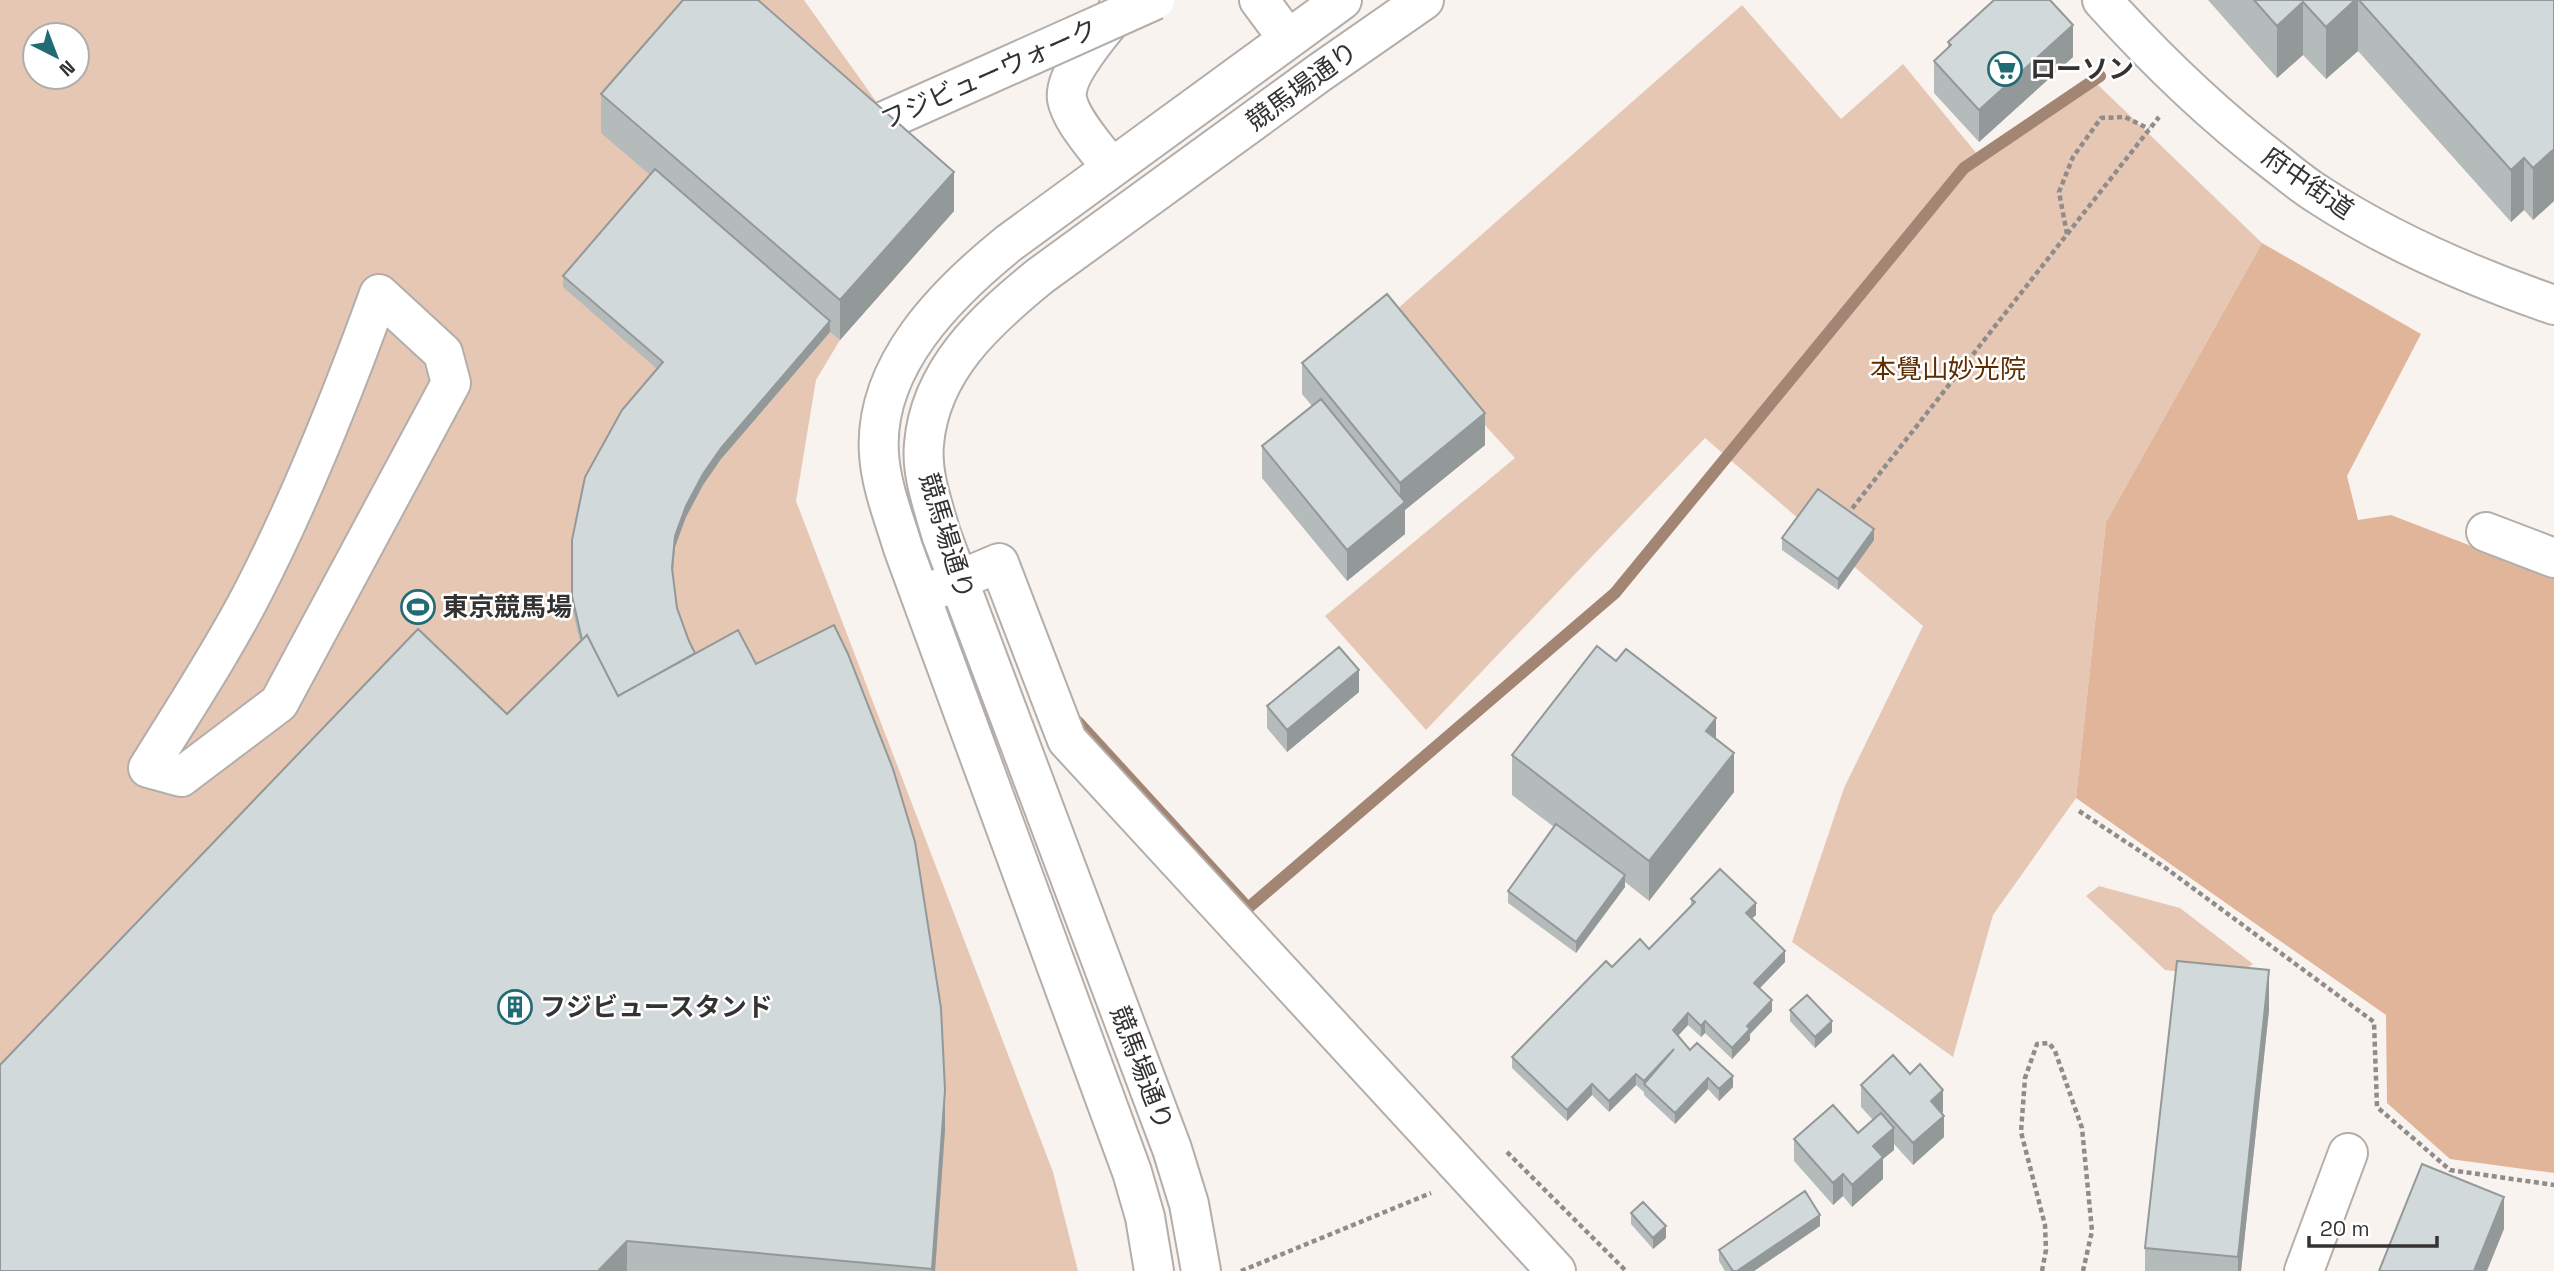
<svg xmlns="http://www.w3.org/2000/svg" width="2554" height="1271" viewBox="0 0 2554 1271" font-family="'Space Grotesk','Noto Sans JP',sans-serif">
	<rect width="100%" height="100%" fill="#f8f3ef"/>
	<path fill="#e6c7b4" fill-rule="evenodd" d="M0 0H804L954 211 840 340 816 380 796 501 1053 1172 1078 1271H0ZM35 35H77V77H35Z
		M1742 5 1841 119 1903 64 1982 160 2095 82 2262 243 2106 522 2076 798 1993 915 1953 1057 1792 942 1844 788 1923 626 1705 438 1426 730 1325 616 1515 458 1387 318Z
		M2099 886 2180 908 2253 964 2232 978 2165 970 2086 896Z"/>
	<path fill="#e0b59a" d="M2262 243 2421 334 2347 476 2358 520 2391 515 2554 578V1173L2450 1159 2387 1103 2386 1015 2076 798 2106 522Z"/>
	<g fill="none" stroke-linecap="round" stroke-linejoin="round">
		<path stroke="#a28572" stroke-width="12" d="M1078 722 1248 908 1615 593 1964 168 2100 76"/>
		<g stroke="#b4aeab" stroke-width="42">
			<path id="minor" d="M1259 0 1288 39
				M1111 168C1098 149 1071 121 1067 99 1063 73 1104 30 1119 10L1118 8
				M379 294 443 353 451 383 279 703 181 777 148 768C183 711 221 654 252 594 302 497 342 396 379 294Z
				M2486 532 2554 558
				M935 590 999 563 1067 740 1556 1271
				M1154 1271 1145 1217 1132 1172 903 548C894 518 881 486 879 454 873 366 946 294 1009 243L1342 0
				M1201 1271 1189 1204 1172 1149 941 534C933 505 921 474 924 444 930 370 986 320 1040 276L1319 73 1424 0
				M2304 1271 2348 1153"/>
		</g>
		<g stroke="#b4aeab" stroke-width="42">
			<path id="major" d="M2102 0C2156 60 2212 114 2276 163 2290 174 2304 186 2319 195 2391 242 2473 277 2554 305"/>
		</g>
		<path stroke="#8f8c8a" stroke-width="4.5" stroke-dasharray="5 3.5" stroke-linecap="butt" d="M2067 234 2059 192 2073 157 2101 118 2125 117 2149 129
			M1847 515 2159 117
			M2079 811 2167 869 2374 1022 2377 1107 2450 1170 2554 1185
			M1507 1152 1626 1271
			M1241 1271 1431 1193
			M2042 1271 2046 1250 2045 1225 2021 1132 2025 1078 2037 1044 2049 1043 2055 1051 2082 1128 2092 1231 2083 1271"/>
		<use href="#minor" stroke="#fff" stroke-width="38"/>
		<use href="#major" stroke="#fff" stroke-width="38"/>
		<g stroke="#b4aeab" stroke-width="42" stroke-linecap="butt">
			<path id="minor-bridge" d="M862 131 1155 0"/>
		</g>
		<use href="#minor-bridge" stroke="#fff" stroke-width="38"/>
	</g>
	<path fill="#b5bbbb" d="M2208 0H2554V201L2533 220 2524 210 2511 222 2358 51 2326 79 2303 55 2277 78Z
		M1948 42 2073 57 1979 142 1934 93V61L1948 48Z
		M601 94 954 211 840 340 830 332 721 459 703 485 686 517 675 547 673 574 677 608 689 641 945 1130 935 1271H0L507 714 580 642 572 608V540L657 369 563 287V276L650 175 601 133Z
		M1302 363 1485 445 1405 510V534L1347 581 1262 478V446L1312 406 1302 394Z
		M1782 538 1874 540 1838 590 1782 550Z
		M1359 692 1287 752 1267 728V706Z
		M1716 739 1734 792 1649 901 1625 882V887L1576 953 1508 903V891L1554 827 1512 795V755Z
		M1691 899 1756 915 1752 918 1785 962 1760 988 1772 1011 1750 1034V1040L1732 1059 1705 1033 1701 1037 1688 1025 1678 1036 1690 1050 1733 1087 1719 1101 1708 1089 1675 1124 1644 1095V1092L1636 1085 1609 1112 1592 1095 1567 1121 1512 1068V1057L1649 949 1691 905Z
		M1790 1010 1832 1032 1815 1048 1790 1021Z
		M2269 1010 2241 1271H2145V1248Z
		M1861 1085 1943 1112 1942 1113 1944 1137 1913 1165 1894 1144V1150L1883 1159V1179L1852 1207 1843 1196 1833 1205 1794 1161V1139L1858 1133 1873 1120 1861 1107Z
		M1631 1213 1666 1238 1653 1249 1631 1224Z
		M1820 1226 1754 1271H1725L1719 1261V1250Z"/>
	<path fill="#939899" d="M2355 0H2358V51L2326 79V27Z
		M2303 2V55L2277 78V26Z
		M2073 25V57L1979 142V110Z
		M2554 149V201L2533 220V168Z
		M2524 158V210L2511 222V170Z
		M954 172V211L840 340V300Z
		M830 321V332L721 459 703 485 686 517 675 547 672 580 675 536 686 506 703 474 721 448Z
		M1485 413V445L1405 510V534L1347 581V550L1400 507V483Z
		M1874 529V540L1838 590V579Z
		M1359 670V692L1287 752V730Z
		M1716 718V758L1706 731Z
		M1734 753V792L1649 901V861Z
		M1625 875V887L1576 953V942Z
		M1756 903V915L1746 924V913Z
		M1785 951V962L1754 994V983Z
		M2269 970V1010L2241 1271H2238V1257Z
		M1772 1000V1011L1750 1034V1040L1732 1059V1048L1747 1026Z
		M1688 1013V1025L1673 1041V1030Z
		M1705 1021V1033L1701 1037V1026Z
		M1832 1021V1032L1815 1048V1037Z
		M1636 1074V1085L1609 1112V1101Z
		M1733 1076V1087L1719 1101V1089Z
		M1708 1078V1089L1675 1124V1113Z
		M1592 1084V1095L1567 1121V1110Z
		M945 1090V1130L935 1271H932Z
		M1943 1090V1112L1931 1123V1101Z
		M1944 1116V1137L1913 1165V1143Z
		M1894 1128V1150L1883 1159V1179L1852 1207V1185L1873 1146Z
		M1843 1174V1196L1833 1205V1183Z
		M2504 1197V1229L2487 1271H2474Z
		M1820 1215V1226L1754 1271H1737Z
		M1666 1226V1238L1653 1249V1238Z
		M627 1241V1271H598Z"/>
	<path fill="#d2d9da" stroke="#939899" stroke-width="2" d="M683 0H758L954 172 840 300 601 94Z
		M1994 0H2050L2073 25 1979 110 1934 61 1951 45 1948 42Z
		M2254 0H2355L2326 27 2303 2 2277 26Z
		M2359 0H2554V149L2533 168 2524 158 2511 170Z
		M655 169 830 321 721 448 703 474 686 506 675 536 672 568 677 608 689 641 695 653 618 696 587 635 582 640 572 596V540L585 477 622 410 663 362 563 276Z
		M1387 294 1485 413 1400 483 1302 363Z
		M1321 399 1405 502 1347 550 1262 446Z
		M1818 489 1874 529 1838 579 1782 538Z
		M834 625 848 654 893 769 915 842 941 1008 945 1090 932 1269 627 1241 598 1271H0V1065L418 629 507 714 587 635 618 696 738 630 756 664Z
		M1597 646 1616 661 1626 649 1716 718 1706 731 1734 753 1649 861 1512 755Z
		M1339 647 1359 670 1287 730 1267 706Z
		M1556 824 1625 875 1576 942 1508 891Z
		M1720 869 1756 903 1746 913 1785 951 1754 983 1772 1000 1747 1026 1750 1029 1732 1048 1705 1021 1701 1026 1688 1013 1673 1030 1690 1050 1697 1043 1733 1076 1719 1089 1708 1078 1675 1113 1644 1084 1674 1049 1644 1081 1636 1074 1609 1101 1592 1084 1567 1110 1512 1057 1606 961 1612 967 1640 939 1649 949 1695 902 1691 899Z
		M2177 961 2269 970 2238 1257 2145 1248Z
		M1807 995 1832 1021 1815 1037 1790 1010Z
		M1893 1055 1910 1074 1920 1064 1943 1090 1931 1101 1944 1116 1913 1143 1861 1085Z
		M1833 1105 1858 1133 1881 1113 1894 1128 1873 1146 1883 1157 1852 1185 1843 1174 1833 1183 1794 1139Z
		M2422 1164 2504 1197 2474 1271H2379Z
		M1805 1191 1820 1215 1737 1271H1733L1719 1250Z
		M1643 1202 1666 1226 1653 1238 1631 1213Z"/>
	<defs>
		<g id="supermarket-ring" transform="scale(1.75)"><circle r="9.5" fill="#fff" stroke="#216b75" stroke-width="1.5"/><path d="M-6-5.5h2.5l.6 2H6L4.5 2H-2.5L-4.4-4H-6ZM-1.5 3.2a1.3 1.3 0 1 0 .1 0ZM3 3.2a1.3 1.3 0 1 0 .1 0Z" fill="#216b75"/></g>
		<g id="stadium-ring" transform="scale(1.75)"><circle r="9.5" fill="#fff" stroke="#216b75" stroke-width="1.5"/><path d="M0-5a6.5 5 0 1 0 0 10a6.5 5 0 1 0 0-10ZM-3.5-1.8h7v3.6h-7Z" fill="#216b75"/></g>
		<g id="building-ring" transform="scale(1.75)"><circle r="9.5" fill="#fff" stroke="#216b75" stroke-width="1.5"/><path d="M-4-6H4V6H1V3H-1V6H-4ZM-2.5-4.3h1.7v1.8h-1.7ZM.8-4.3h1.7v1.8H.8ZM-2.5-1h1.7V.8h-1.7ZM.8-1h1.7V.8H.8Z" fill="#216b75"/></g>
	</defs>
	<g fill-rule="evenodd">
		<use href="#supermarket-ring" x="2005" y="69"/>
		<use href="#stadium-ring" x="418" y="607"/>
		<use href="#building-ring" x="515" y="1007"/>
	</g>
	<g text-anchor="middle" dominant-baseline="central" stroke-width="5" stroke-linejoin="round" paint-order="stroke">
		<g font-size="26" font-weight="bold" fill="#353332" stroke="#fff" text-anchor="start">
			<text x="2030" y="69">ローソン</text>
			<text x="442" y="607">東京競馬場</text>
			<text x="540" y="1007">フジビュースタンド</text>
		</g>
		<g font-size="26" fill="#353332" stroke="#fff">
			<text transform="translate(989 74) rotate(-24)">フジビューウォーク</text>
			<text transform="translate(1302 86) rotate(-36)">競馬場通り</text>
			<text transform="translate(2308 183) rotate(35)">府中街道</text>
			<text transform="translate(947 536) rotate(73)">競馬場通り</text>
			<text transform="translate(1142 1068) rotate(69)">競馬場通り</text>
		</g>
		<g font-size="26" fill="#5f2b00" stroke="#fff">
			<text x="1948" y="369">本覺山妙光院</text>
		</g>
	</g>
	<g transform="translate(56 56) rotate(138)"><circle r="33" fill="#ffffff" stroke="#aeadad" stroke-width="2"/>
	<path d="M0-5L12 26L0 18L-12 26Z" fill="#216b75"/>
	<text y="-10" font-size="19" font-weight="bold" text-anchor="middle" fill="#353332">N</text>
	</g>
	<path d="M2309 1236v10h128v-10" fill="none" stroke="#353332" stroke-width="3.5"/>
	<text x="2320" y="1236" font-size="21" fill="#353332" stroke="#ffffff" stroke-width="5" paint-order="stroke">20 m</text>
</svg>
